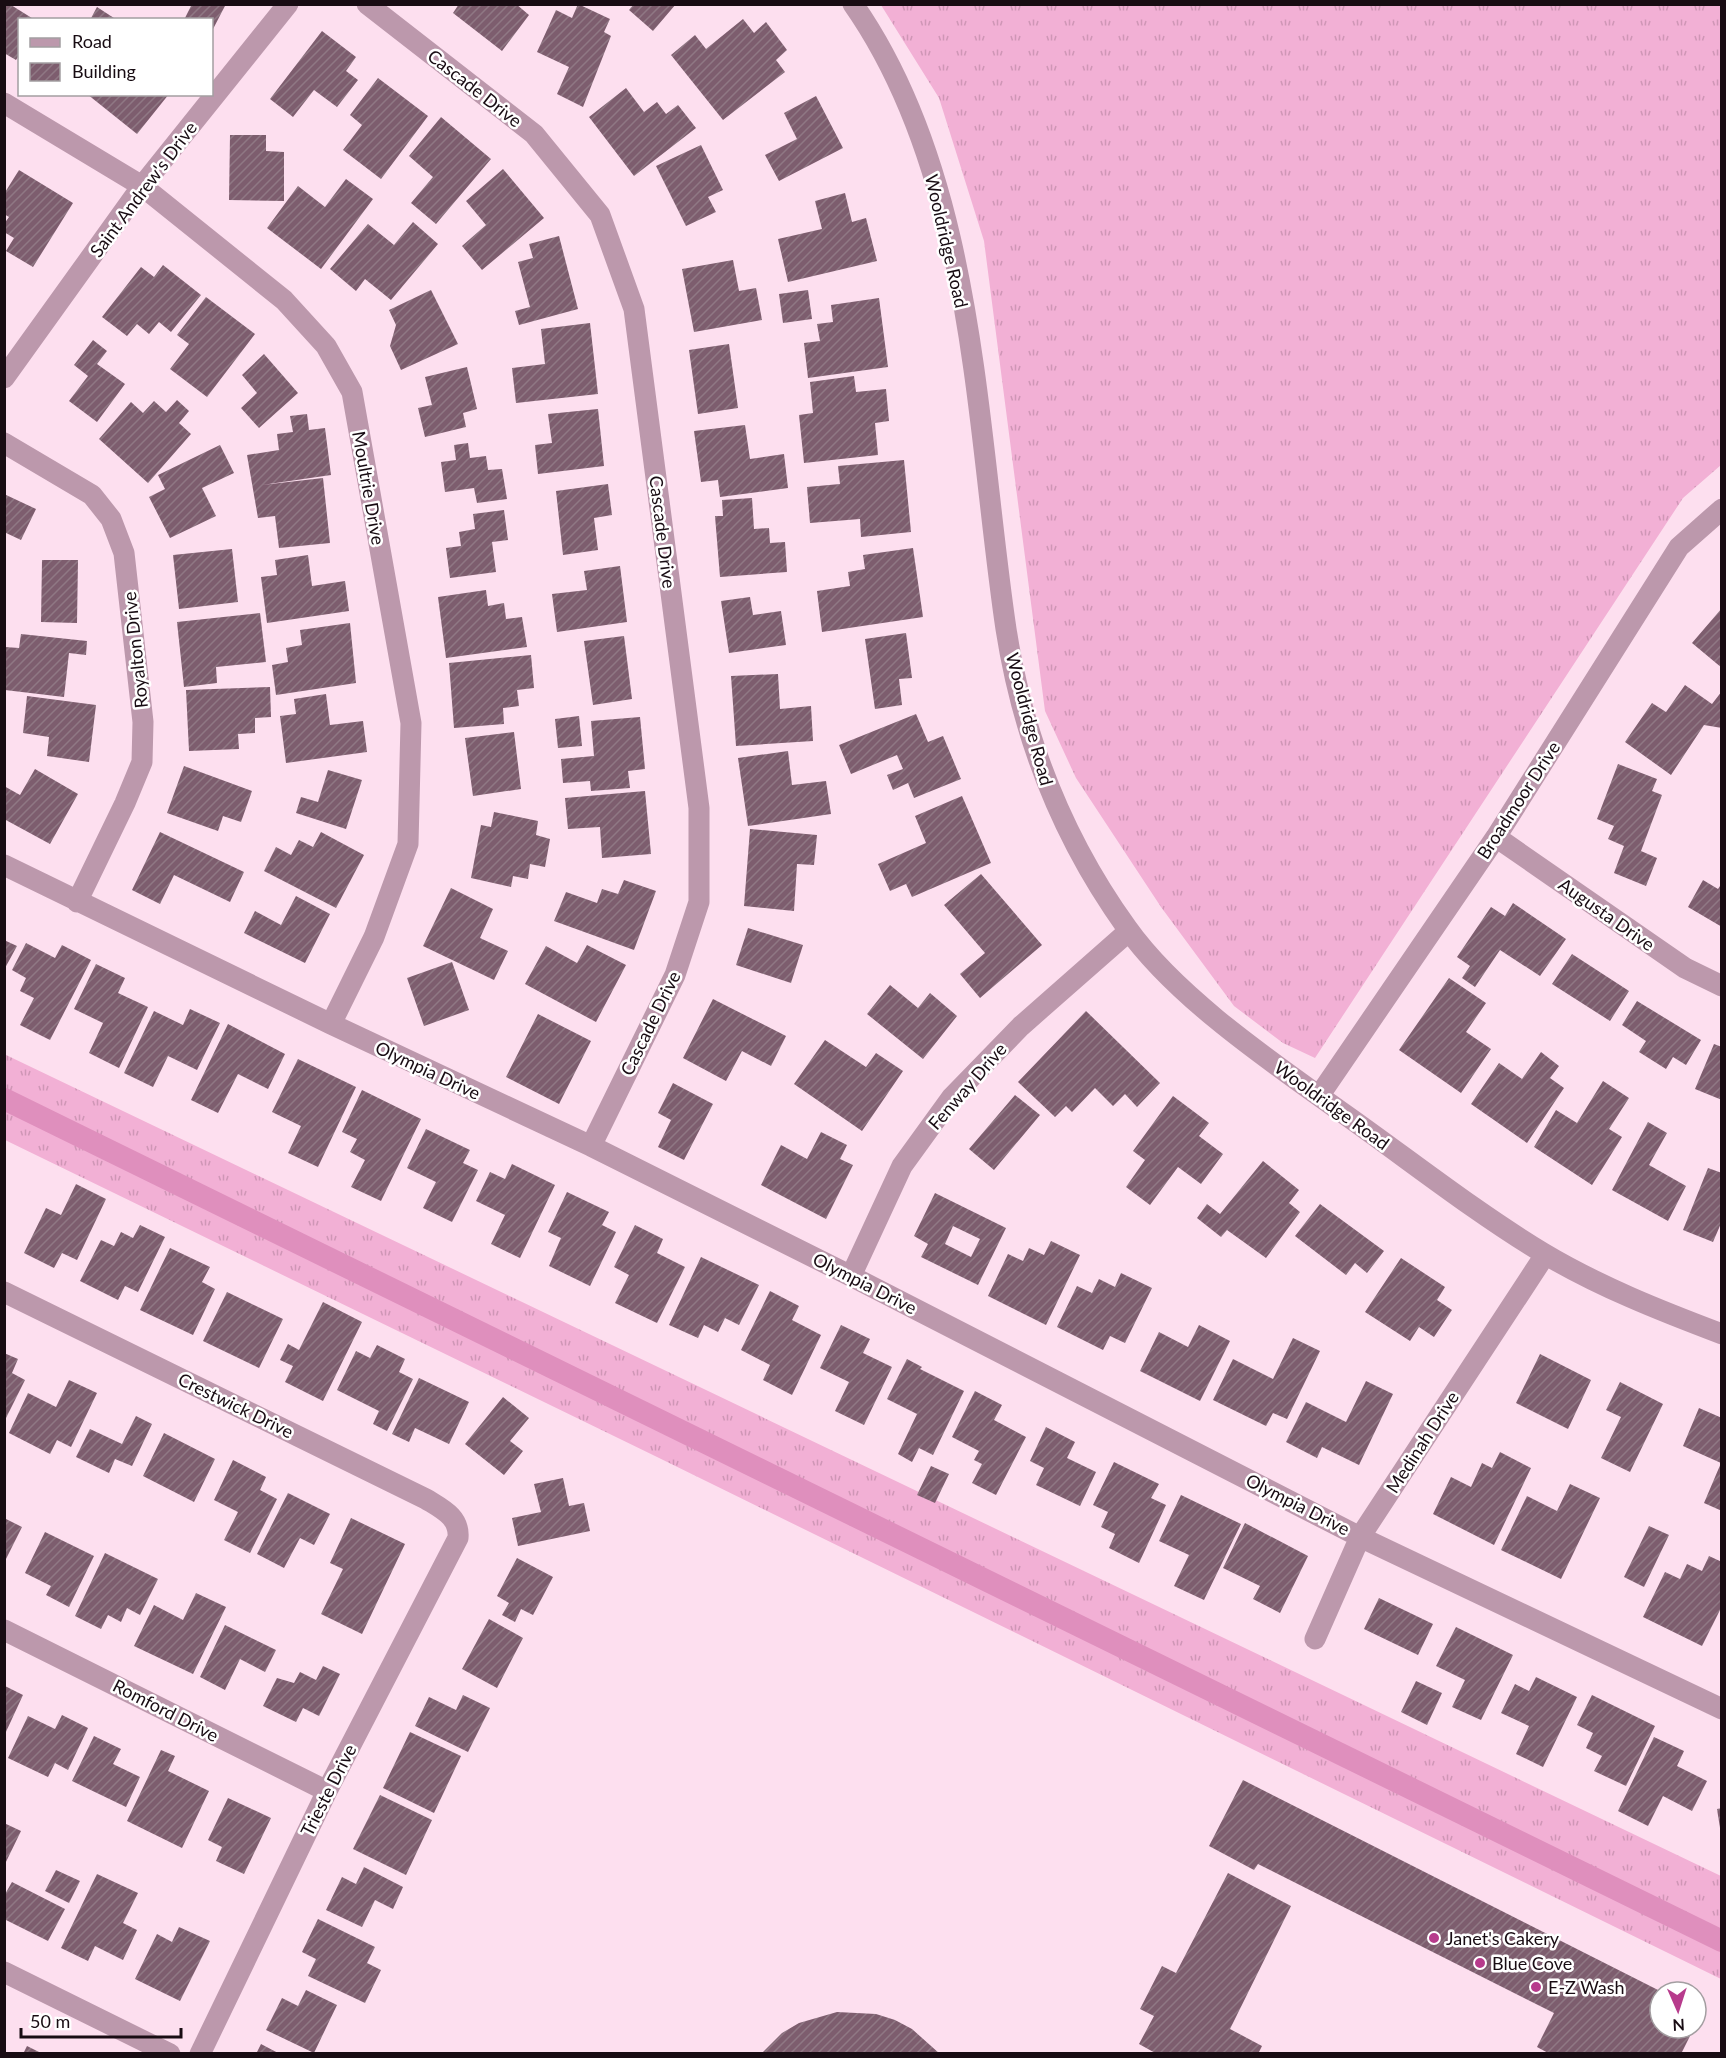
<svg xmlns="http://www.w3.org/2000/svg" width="1726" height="2058" viewBox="0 0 1726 2058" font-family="Lato,sans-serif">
	<defs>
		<pattern id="grass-tufts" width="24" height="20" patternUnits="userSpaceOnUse" patternTransform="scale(1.5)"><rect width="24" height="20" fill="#f2b0d5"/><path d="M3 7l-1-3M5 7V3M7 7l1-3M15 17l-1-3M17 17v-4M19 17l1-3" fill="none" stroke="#cf96b6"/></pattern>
		<pattern id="building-hatch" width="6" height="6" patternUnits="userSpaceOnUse" patternTransform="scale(1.5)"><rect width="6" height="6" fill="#7d5d6e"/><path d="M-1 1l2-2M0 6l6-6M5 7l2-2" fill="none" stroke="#8f7884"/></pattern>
	</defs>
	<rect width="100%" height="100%" fill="#fddfef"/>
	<path fill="url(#grass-tufts)" d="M881 5H1721V465L1683 498 1315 1058 1283 1043 1234 1006 1161 907 1076 778 1045 711 984 241 939 98Z
		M4 1054 1721 1876V1979L655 1456 5 1140Z"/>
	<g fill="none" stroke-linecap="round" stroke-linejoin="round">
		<path stroke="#df8fbd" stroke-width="22" d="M4 1099 1722 1941"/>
	</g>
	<path fill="url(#building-hatch)" fill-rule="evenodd" d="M192 4H226L212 31V20H184Z
		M459 4H516L529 15 502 51 453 13Z
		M578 4 610 19 604 32 611 36 583 107 557 94 569 67 537 52 556 10 572 18Z
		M634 4H676L653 31 629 10Z
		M4 5H11L35 20H20V54L16 60 4 53Z
		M97 7 117 20H90Z
		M743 19 754 33 766 22 787 50 776 60 785 72 723 120 671 55 695 35 706 49Z
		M322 31 356 57 346 71 358 80 337 107 314 90 293 117 270 99Z
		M378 78 428 116 381 179 343 150 362 125 350 115Z
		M626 88 644 112 657 102 666 114 678 105 696 128 634 176 589 117Z
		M87 94H169L137 134Z
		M816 96 843 148 779 181 765 155 797 139 784 113Z
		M441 117 491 159 436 224 411 203 433 177 409 156Z
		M230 135H266V151L284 152V201L229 200Z
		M701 145 723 190 708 197 716 212 686 226 656 166Z
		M503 169 544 218 482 270 462 246 486 225 466 201Z
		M19 170 73 203 33 267 6 251 14 238 4 232V224L9 217 4 214V194Z
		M346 179 373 199 321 269 267 228 298 186 325 207Z
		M845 193 852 222 866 218 877 261 788 282 778 239 822 229 815 201Z
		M413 222 438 244 391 300 365 279 356 291 330 269 368 224 394 245Z
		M559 236 578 309 519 325 515 311 530 307 518 262 533 258 529 244Z
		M733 260 739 291 756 288 762 320 694 332 682 269Z
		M163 265 201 295 171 332 159 322 149 334 137 324 127 336 102 317 141 267 154 277Z
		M431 290 458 344 401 370 390 346 396 325 389 310Z
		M808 290 812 319 783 323 779 294Z
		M206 297 255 334 207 397 170 369 189 344 177 335Z
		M879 298 888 367 808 378 804 343 820 341 817 324 833 322 831 305Z
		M590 323 598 394 516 403 512 368 545 364 541 329Z
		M93 340 107 351 97 364 125 384 97 422 69 401 88 376 74 365Z
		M729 344 738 408 698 414 689 350Z
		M264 354 298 393 259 428 241 408 257 393 242 375Z
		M467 367 477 409 463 413 466 427 425 437 418 408 432 405 425 377Z
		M854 376 856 392 886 389 889 421 875 423 878 455 804 463 799 415 813 413 810 382Z
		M177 400 189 411 179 423 191 434 148 483 99 439 131 402 143 413 154 401 166 412Z
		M598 409 604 466 538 474 535 445 552 443 548 414Z
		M307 414 309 430 325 428 331 475 262 485 323 478 330 543 279 548 275 516 258 518 247 455 279 450 277 434 293 432 290 416Z
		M745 425 750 459 784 454 788 488 720 497 718 480 701 482 694 431Z
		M468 443 470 458 486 456 488 470 502 469 507 499 477 503 474 488 445 492 441 462 456 460 454 445Z
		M220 445 234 473 202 488 216 516 170 538 149 497 165 489 158 475Z
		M904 460 911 532 861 537 860 519 810 523 807 487 840 484 838 466Z
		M608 484 612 515 594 518 598 550 563 555 556 491Z
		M4 494 36 509 21 540 4 532Z
		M752 498 754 529 769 528 770 543 785 542 787 572 720 577 715 516H723L722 500Z
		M504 510 508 540 492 542 496 572 450 578 446 548 461 546 459 532 475 529 473 514Z
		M913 548 923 617 822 632 817 591 850 586 848 572 865 569 863 555Z
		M232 549 238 602 179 609 173 555Z
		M308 555 312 586 345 581 349 611 267 623 261 577 277 575 275 560Z
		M42 560H78L77 623 41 622Z
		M620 566 627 622 557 632 552 594 587 590 584 571Z
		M486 590 488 606 504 603 506 619 522 617 527 647 446 658 438 597Z
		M750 597 753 615 781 611 786 645 729 653 721 601Z
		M1722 608V668L1692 643Z
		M260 613 266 662 216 667 217 683 184 687 177 622Z
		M350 623 356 683 276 695 272 665 288 662 286 648 302 645 300 630Z
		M906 633 912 678 899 679 902 705 875 709 865 639Z
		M21 634 87 641 86 655 69 653 64 697 5 690V647L19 648Z
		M624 636 632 699 593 705 584 641Z
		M531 655 534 688 517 690 519 706 503 708 504 724 454 728 449 663Z
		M778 674 780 709 811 706 813 741 736 746 731 676Z
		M1685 685 1712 704 1722 691V728L1704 725 1671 775 1625 742 1652 703 1666 712Z
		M270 687 271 717 255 718V733L238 734 239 749 189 751 186 690Z
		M326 694 330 725 363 721 367 752 286 763 280 716 296 714 294 699Z
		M27 696 96 705 89 762 47 756 49 737 23 733Z
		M916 714 928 742 943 736 961 779 914 798 908 783 893 790 887 775 903 769 897 755 851 774 839 745Z
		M579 716 582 746 558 748 555 719Z
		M640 717 645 769 628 771 630 788 591 791 590 781 563 783 561 759 594 756 591 721Z
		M514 732 521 789 473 796 465 738Z
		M788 751 792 785 826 781 831 814 748 826 738 758Z
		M1618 764 1657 779 1652 791 1662 795 1641 851 1657 858 1646 886 1614 873 1624 846 1608 839 1614 826 1597 819Z
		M184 766 252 791 241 822 223 816 218 831 167 813Z
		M35 769 78 794 50 844 4 819V786L20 795Z
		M328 770 362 780 346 829 296 813 301 797 318 802Z
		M645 791 651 854 602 858 600 827 568 829 565 798Z
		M962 796 991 863 912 897 906 884 890 891 878 864 926 843 915 816Z
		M494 812 538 821 536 835 550 839 545 867 530 864 528 879 513 876 511 887 471 878 481 825 491 827Z
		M750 829 817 835 814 865 797 864 794 911 744 906Z
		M160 832 244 872 230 902 174 875 160 904 132 890Z
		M321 832 364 855 336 908 264 871 276 847 291 855 299 840 313 847Z
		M981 874 1042 945 980 998 960 974 985 953 944 905Z
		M624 880 656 891 634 950 554 921 566 892 597 903 602 889 618 894Z
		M1703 880 1718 889 1722 883V927L1688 907Z
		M451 888 493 909 480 938 508 951 494 980 423 946Z
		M296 896 330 914 305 963 244 933 255 911 281 925Z
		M1513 903 1566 939 1540 976 1500 950 1475 987 1462 978 1470 966 1457 957 1491 907 1505 916Z
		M748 928 803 945 791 983 736 965Z
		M4 940 17 946 4 970Z
		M26 943 55 958 62 945 91 960 50 1040 20 1025 34 998 20 991 26 978 12 970Z
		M587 945 626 965 596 1022 525 984 546 946 577 963Z
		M1572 954 1629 991 1610 1021 1552 984Z
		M452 962 469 1010 424 1026 407 978Z
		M96 964 125 978 118 993 148 1007 119 1068 89 1053 103 1023 74 1009Z
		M1449 978 1486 1003 1466 1032 1491 1049 1461 1093 1399 1050Z
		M890 985 918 1008 930 993 957 1016 923 1059 867 1014Z
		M713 999 786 1036 771 1066 742 1051 726 1081 683 1058Z
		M1637 1001 1701 1040 1686 1065 1673 1057 1666 1069 1639 1052 1646 1041 1622 1025Z
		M190 1009 220 1023 197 1070 168 1056 153 1087 124 1073 154 1011 183 1025Z
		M1086 1011 1160 1083 1137 1107 1125 1094 1113 1106 1095 1088 1072 1112 1066 1106 1055 1117 1018 1082Z
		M538 1014 591 1041 559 1104 506 1077Z
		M228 1024 285 1054 268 1089 238 1074 218 1113 191 1100Z
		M825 1040 866 1067 876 1053 903 1071 862 1131 794 1084Z
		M1714 1044 1722 1047V1100L1695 1089Z
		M1541 1052 1559 1066 1550 1078 1564 1088 1527 1143 1471 1104 1499 1063 1522 1079Z
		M298 1059 356 1087 318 1167 288 1153 301 1126 272 1112Z
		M1603 1081 1629 1098 1609 1129 1622 1137 1592 1185 1534 1147 1556 1110 1577 1123Z
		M673 1083 713 1104 684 1160 658 1147 671 1120 658 1113Z
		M362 1090 421 1119 381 1201 351 1187 365 1160 350 1152 357 1139 342 1132Z
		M1015 1095 1040 1115 994 1170 969 1149Z
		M1173 1096 1209 1123 1199 1136 1223 1154 1201 1184 1178 1167 1150 1205 1126 1187 1145 1160 1133 1151Z
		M1648 1122 1667 1133 1649 1165 1686 1186 1668 1221 1612 1190Z
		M426 1129 470 1150 463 1163 478 1170 452 1222 423 1208 436 1182 407 1168Z
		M821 1132 847 1145 840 1159 853 1165 826 1219 761 1185 781 1145 807 1159Z
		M1263 1161 1299 1190 1289 1203 1300 1212 1266 1258 1227 1230 1221 1237 1197 1218 1207 1204 1220 1214Z
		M512 1164 555 1185 520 1258 491 1244 505 1215 476 1201 490 1172 505 1179Z
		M1708 1168 1722 1173V1221L1713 1242 1683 1230Z
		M76 1184 106 1199 77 1260 62 1253 54 1268 24 1253 46 1208 61 1215Z
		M567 1192 609 1212 602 1225 616 1232 590 1286 549 1266 561 1238 548 1232Z
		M935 1193 1006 1228 978 1285 921 1257 928 1244 914 1236ZM953 1226 980 1239 971 1257 945 1244Z
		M1320 1204 1384 1251 1367 1273 1355 1263 1346 1275 1295 1236Z
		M140 1225 165 1237 138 1292 125 1286 118 1300 80 1281 101 1240 114 1246 121 1232 133 1238Z
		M635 1225 663 1239 657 1253 685 1267 657 1323 615 1303 629 1275 614 1267Z
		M1051 1241 1080 1255 1046 1325 988 1296 1008 1254 1023 1261 1029 1248 1044 1255Z
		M170 1248 210 1267 202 1282 215 1289 193 1335 140 1310Z
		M701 1257 759 1285 739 1325 725 1318 718 1332 704 1325 698 1338 669 1325Z
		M1401 1258 1445 1287 1437 1300 1452 1310 1434 1337 1419 1327 1410 1341 1365 1312Z
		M1121 1273 1152 1288 1125 1343 1110 1336 1103 1350 1057 1327 1077 1286 1092 1293 1099 1279 1115 1287Z
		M770 1291 799 1306 792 1320 821 1335 792 1395 763 1380 770 1365 741 1350Z
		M227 1292 283 1319 259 1368 203 1341Z
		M323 1302 362 1322 323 1401 285 1382 293 1366 280 1360 288 1344 299 1350Z
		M841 1325 870 1339 863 1353 892 1367 864 1425 835 1411 849 1382 820 1368Z
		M1199 1325 1230 1341 1200 1401 1140 1371 1159 1332 1188 1347Z
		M1293 1338 1320 1351 1287 1419 1273 1413 1266 1426 1213 1400 1233 1359 1273 1379Z
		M377 1345 405 1359 399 1372 413 1379 387 1431 373 1424 379 1411 337 1390 356 1351 370 1358Z
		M4 1353 18 1359 12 1373 25 1380 4 1422Z
		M1540 1354 1591 1380 1568 1429 1516 1403Z
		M907 1359 922 1367 920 1369 964 1391 933 1455 919 1448 912 1462 898 1454 917 1414 887 1399Z
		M419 1378 469 1402 449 1444 415 1428 409 1442 392 1434Z
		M69 1380 97 1393 71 1447 57 1440 50 1454 9 1433 28 1393 56 1407Z
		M1366 1381 1393 1394 1359 1465 1322 1447 1317 1458 1286 1442 1306 1402 1346 1422Z
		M1620 1382 1663 1404 1630 1472 1601 1458 1621 1417 1606 1410Z
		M975 1391 1002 1405 994 1420 1026 1437 996 1495 972 1483 982 1464 974 1460 979 1451 952 1437Z
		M503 1397 529 1418 510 1441 523 1451 504 1475 465 1444Z
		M1699 1408 1722 1418V1511L1704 1503 1721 1463 1683 1446Z
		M136 1416 152 1424 132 1466 115 1459 109 1473 76 1457 90 1429 122 1444Z
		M1046 1427 1075 1442 1067 1458 1096 1472 1080 1506 1036 1485 1044 1468 1030 1461Z
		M164 1433 215 1459 194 1502 143 1476Z
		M1500 1452 1531 1468 1494 1545 1433 1514 1451 1477 1471 1487 1482 1463 1492 1468Z
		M233 1460 266 1477 260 1490 277 1499 250 1553 224 1540 238 1512 214 1500Z
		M1114 1462 1159 1484 1151 1498 1166 1505 1139 1563 1109 1548 1115 1534 1101 1527 1108 1512 1093 1505Z
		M931 1466 949 1474 935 1503 917 1495Z
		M563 1478 569 1506 584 1503 590 1531 518 1546 512 1518 541 1512 534 1484Z
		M1570 1484 1600 1498 1561 1579 1501 1550 1527 1496 1557 1511Z
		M288 1493 330 1514 314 1545 300 1538 284 1568 257 1554Z
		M1181 1495 1241 1524 1204 1600 1174 1586 1189 1555 1159 1541Z
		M4 1518 22 1527 4 1563Z
		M351 1518 405 1544 362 1634 321 1614 343 1569 330 1563Z
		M1245 1523 1308 1556 1280 1613 1253 1599 1260 1586 1223 1568Z
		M1649 1526 1669 1535 1644 1587 1624 1577Z
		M45 1532 94 1556 69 1607 46 1595 51 1586 25 1573Z
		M105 1553 158 1579 140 1615 127 1608 121 1622 108 1615 101 1629 75 1616Z
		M1709 1556 1722 1562V1606L1702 1646 1643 1617 1665 1572 1680 1579 1687 1564 1702 1571Z
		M517 1558 553 1577 533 1615 521 1609 515 1622 502 1615 509 1603 497 1596Z
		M196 1593 226 1607 193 1674 134 1646 154 1605 183 1620Z
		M1379 1598 1433 1624 1418 1655 1364 1629Z
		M489 1619 523 1638 497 1688 462 1669Z
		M225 1625 276 1650 265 1672 240 1659 225 1690 200 1677Z
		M1456 1627 1513 1655 1481 1720 1452 1707 1465 1680 1436 1666Z
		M323 1666 340 1674 319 1716 303 1708 296 1722 263 1706 277 1678 294 1683 300 1672 316 1680Z
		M1536 1677 1577 1697 1543 1767 1516 1754 1529 1726 1501 1713 1515 1684 1529 1691Z
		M1416 1681 1442 1693 1427 1725 1401 1712Z
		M5 1686 23 1695 5 1734Z
		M463 1695 490 1708 468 1752 415 1726 429 1697 456 1710Z
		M1592 1695 1655 1726 1626 1786 1594 1771 1602 1756 1586 1748 1593 1733 1577 1725Z
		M62 1715 88 1728 68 1770 55 1763 48 1777 8 1758 28 1716 55 1729Z
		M410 1732 461 1756 434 1813 383 1788Z
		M94 1736 121 1749 113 1764 140 1777 126 1807 72 1781Z
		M1654 1737 1684 1751 1677 1766 1707 1781 1692 1811 1663 1796 1648 1826 1618 1811Z
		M161 1750 175 1756 168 1771 209 1791 182 1848 127 1821Z
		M1243 1780 1660 1991V2028H1694L1681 2054H1550L1537 2047 1554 2013 1258 1864 1254 1870 1209 1846Z
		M380 1795 432 1820 406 1875 353 1849Z
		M228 1798 271 1818 244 1874 216 1861 222 1847 208 1840Z
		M1722 1808V1828H1720L1717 1809Z
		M4 1823 21 1831 4 1866Z
		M364 1867 403 1887 393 1909 375 1900 362 1927 326 1910 342 1877 356 1884Z
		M56 1870 80 1881 69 1903 45 1891Z
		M1228 1873 1291 1906 1230 2029 1262 2046 1258 2054H1157L1139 2044 1154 2016 1140 2009 1162 1966 1176 1973Z
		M97 1874 138 1893 123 1923 137 1930 123 1960 95 1946 88 1961 61 1948Z
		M12 1882 65 1909 48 1941 4 1919V1896Z
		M318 1919 375 1947 367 1963 381 1970 365 2003 308 1976 316 1959 302 1952Z
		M179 1927 210 1941 180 2001 135 1979 157 1934 172 1942Z
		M306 1990 337 2005 314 2053 266 2030 282 1998 298 2006Z
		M837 2012 876 2014 895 2020 912 2029 940 2054H761L782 2033 799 2023Z
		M261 2044 280 2054H256Z
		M27 2046 43 2054H23Z"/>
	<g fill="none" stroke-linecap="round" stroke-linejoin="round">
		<path stroke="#bc98ac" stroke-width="21" d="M367 4 534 134 600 215 634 309 699 808V902L675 975 591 1146
			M853 4C975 178 976 427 1006 629 1023 738 1063 839 1127 928 1176 997 1270 1061 1340 1111 1407 1158 1472 1210 1543 1253 1598 1286 1661 1311 1722 1334
			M4 103 142 186 284 300 326 346 352 392 411 723 408 844 374 937 331 1024
			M4 378 142 186 288 4
			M4 443 92 495 111 519 124 553 143 722 142 762 125 803 77 902
			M1496 837 1685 968 1722 986
			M4 865 331 1024 591 1146 851 1276 1360 1537 1722 1709
			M1319 1096 1496 837 1679 547 1722 509
			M851 1276 902 1166 952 1097 1021 1026 1129 931
			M4 1292 426 1499C442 1509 460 1517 458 1538L327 1791 200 2054
			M4 1630 327 1791
			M1315 1639 1360 1537 1545 1255
			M4 1972 170 2054"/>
	</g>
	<g fill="#b73b8c" stroke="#fff" stroke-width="2">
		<circle cx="1434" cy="1938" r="6"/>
		<circle cx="1480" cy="1963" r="6"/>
		<circle cx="1536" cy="1987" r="6"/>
	</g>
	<g text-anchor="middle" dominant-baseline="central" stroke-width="5" stroke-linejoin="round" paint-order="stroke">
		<g font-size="18" fill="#180c13" stroke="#fff">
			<text transform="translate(475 88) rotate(38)">Cascade Drive</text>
			<text transform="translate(143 189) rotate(-53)">Saint Andrew's Drive</text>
			<text transform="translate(947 241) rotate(77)">Wooldridge Road</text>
			<text transform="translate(369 488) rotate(80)">Moultrie Drive</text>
			<text transform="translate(663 532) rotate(83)">Cascade Drive</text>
			<text transform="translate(135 650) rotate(-96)">Royalton Drive</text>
			<text transform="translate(1030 719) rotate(75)">Wooldridge Road</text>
			<text transform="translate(1518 800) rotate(-57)">Broadmoor Drive</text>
			<text transform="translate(1607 914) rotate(35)">Augusta Drive</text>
			<text transform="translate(650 1023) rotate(-64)">Cascade Drive</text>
			<text transform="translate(428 1070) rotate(25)">Olympia Drive</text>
			<text transform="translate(967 1086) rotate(-49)">Fenway Drive</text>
			<text transform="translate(1332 1105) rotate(36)">Wooldridge Road</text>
			<text transform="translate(865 1283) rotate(27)">Olympia Drive</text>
			<text transform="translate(236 1405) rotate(26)">Crestwick Drive</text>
			<text transform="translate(1422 1442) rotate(-57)">Medinah Drive</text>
			<text transform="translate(1298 1504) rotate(27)">Olympia Drive</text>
			<text transform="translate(166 1710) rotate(27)">Romford Drive</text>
			<text transform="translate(328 1790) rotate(-63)">Trieste Drive</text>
		</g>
		<g font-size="18" fill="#180c13" stroke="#fff" text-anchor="start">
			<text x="1446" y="1938">Janet's Cakery</text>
			<text x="1492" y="1963">Blue Cove</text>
			<text x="1548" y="1987">E-Z Wash</text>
		</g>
	</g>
	<rect width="1726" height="2058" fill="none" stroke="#180c13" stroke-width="12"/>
	<rect x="18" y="18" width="195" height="78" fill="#ffffff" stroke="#a39ea1" stroke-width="1.5"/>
	<rect x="30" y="38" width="30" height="9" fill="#bc98ac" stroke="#a39ea1" stroke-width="1.5"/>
	<text x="72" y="48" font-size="18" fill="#180c13">Road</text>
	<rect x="30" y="63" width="30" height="18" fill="url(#building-hatch)" stroke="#a39ea1" stroke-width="1.5"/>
	<text x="72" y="78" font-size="18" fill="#180c13">Building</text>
	<g transform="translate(1678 2010) rotate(177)"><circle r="28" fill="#ffffff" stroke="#a39ea1" stroke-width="1.5"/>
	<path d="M0-4.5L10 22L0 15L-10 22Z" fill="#b73b8c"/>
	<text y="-9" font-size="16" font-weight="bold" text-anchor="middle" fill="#180c13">N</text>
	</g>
	<path d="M21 2028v9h160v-9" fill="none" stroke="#180c13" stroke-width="3"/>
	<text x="30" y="2028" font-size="18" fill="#180c13" stroke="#ffffff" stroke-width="4.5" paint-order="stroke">50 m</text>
</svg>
